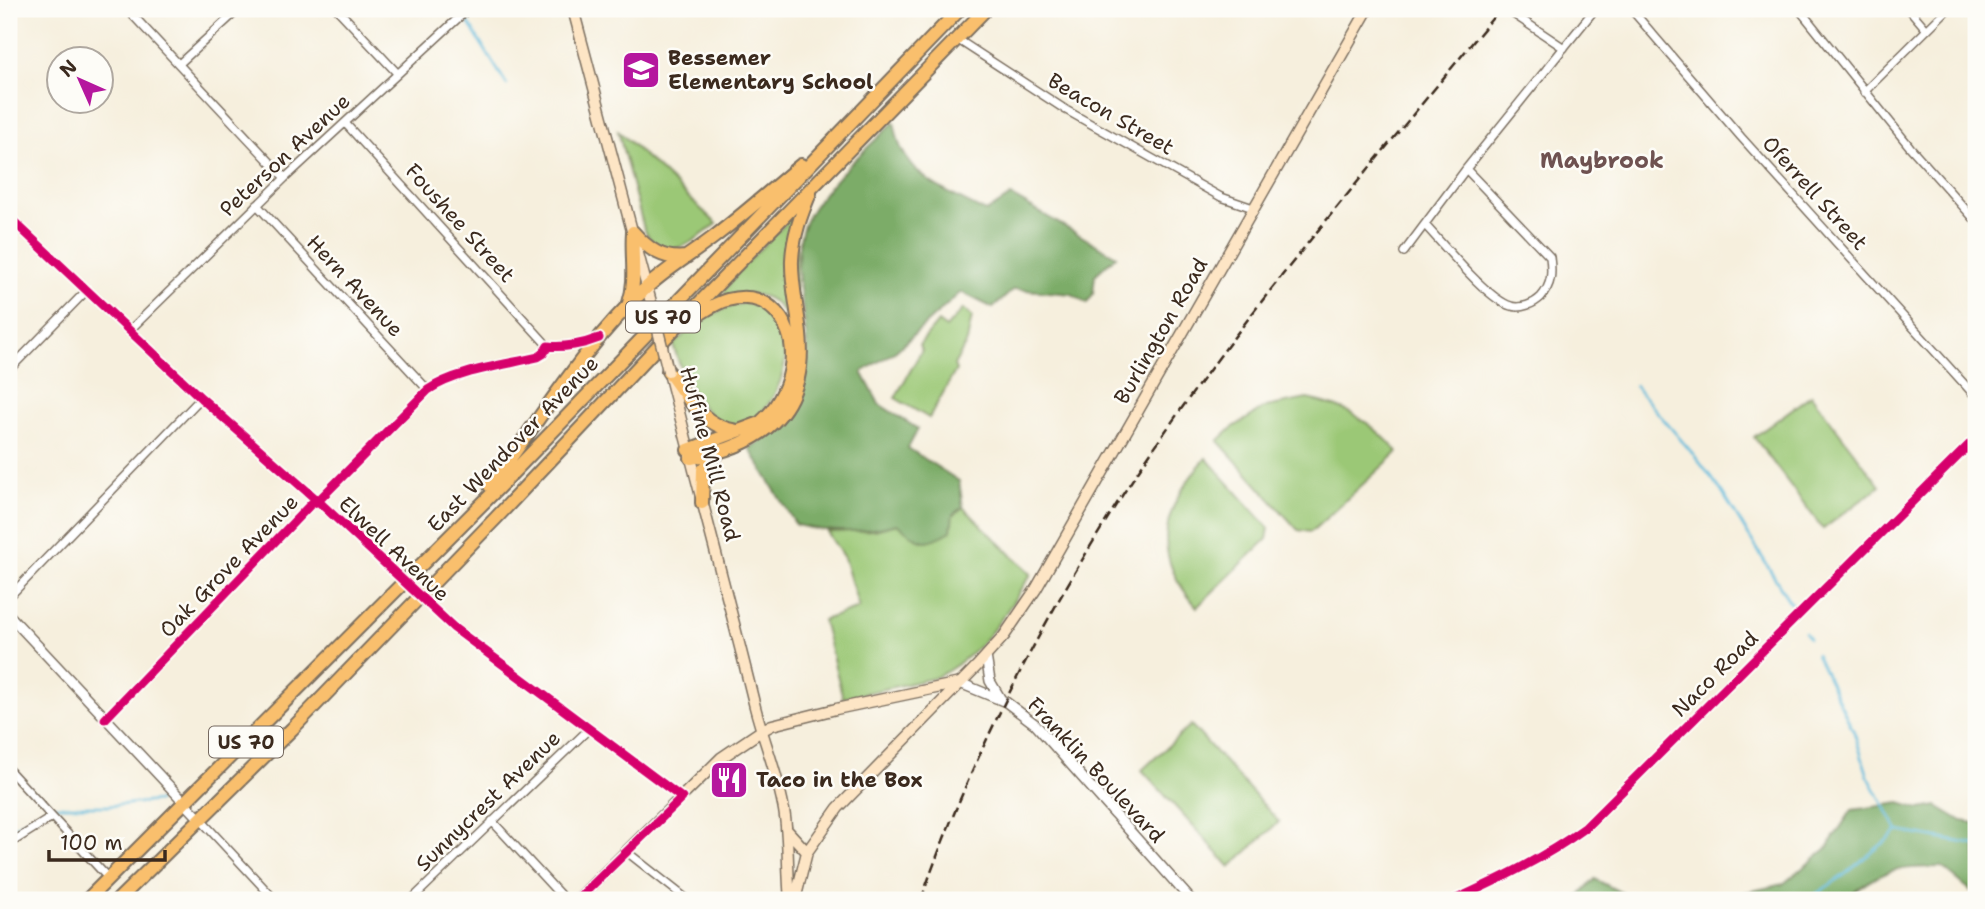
<svg xmlns="http://www.w3.org/2000/svg" width="1985" height="909" viewBox="0 0 1985 909" font-family="'Shantell Sans',sans-serif">
	<rect width="100%" height="100%" fill="#fdfcf7"/>
	<filter id="ink" filterUnits="userSpaceOnUse"><feTurbulence type="fractalNoise" baseFrequency=".0143" numOctaves="2"/><feDisplacementMap in="SourceGraphic" scale="14" xChannelSelector="R" yChannelSelector="G"/><feConvolveMatrix kernelMatrix="1 2 1 2 8 2 1 2 1" color-interpolation-filters="sRGB"/></filter>
	<filter id="wash" filterUnits="userSpaceOnUse"><feTurbulence type="fractalNoise" baseFrequency=".00686" numOctaves="4" result="noise"/><feDisplacementMap in="SourceGraphic" scale="28" xChannelSelector="R" yChannelSelector="G"/><feGaussianBlur stdDeviation="1.57" result="paint"/><feColorMatrix in="noise" values="0 0 0 0 0 0 0 0 0 0 0 0 0 0 0 0 0 1.4 0 .05"/><feComposite in="paint" operator="in"/></filter>
	<g filter="url(#wash)">
		<rect width="100%" height="100%" fill="#f6efdd"/>
		<path fill="#9bc876" stroke="#6b794a" stroke-width="2" d="M618 131 717 224C693 241 664 268 644 229Z
			M794 215 796 217 795 330 792 331C779 295 762 291 726 295L724 291 744 265Z
			M745 303C846 314 734 542 673 345 694 324 715 309 745 303Z
			M963 309 972 316 967 342 954 365 956 370 929 418 895 398 922 350 919 345 938 322 946 328Z
			M1811 395 1880 486 1823 529 1754 437Z
			M1307 399C1348 406 1371 422 1398 452L1311 532 1298 530 1218 441 1232 428 1266 407Z
			M1206 458 1269 528 1267 539 1197 607C1149 554 1161 509 1206 458Z
			M963 507 1031 574C1006 614 979 658 934 678L843 698 823 620 859 608 844 558 827 532 875 530 897 524 921 541Z
			M1191 725 1279 822 1230 867 1142 770Z"/>
		<path fill="#7cac67" stroke="#5c6b42" stroke-width="2" d="M894 122C896 130 897 140 901 148 916 182 956 196 986 212L1011 196 1116 256 1095 275 1093 294 1087 303 1072 294 1014 289 993 308 961 292 896 351 862 372 879 404 918 429 908 448 959 481 963 507 953 514 951 531C922 548 922 542 897 524 861 534 831 533 796 525L749 448C769 438 783 425 795 405 826 350 786 288 802 231 813 194 866 150 894 122Z
			M1900 803 1920 809 1937 806 1962 821 1976 823V895L1942 867C1894 868 1882 868 1844 900H1713L1783 884 1826 849 1852 810Z
			M1595 879 1633 899 1643 900H1576Z"/>
		<g fill="none" stroke-linecap="round" stroke-linejoin="round">
			<path stroke="#5ebadc" stroke-width="2.5" d="M466 19 507 85
				M1635 386 1694 455 1720 489 1791 604
				M1805 632 1809 638
				M1816 654 1854 732 1868 776 1898 831
				M53 806H108L158 801
				M9 829 40 813
				M1807 900 1843 876 1898 831 1976 845"/>
		</g>
	</g>
	<g filter="url(#ink)">
		<g fill="none" stroke-linecap="round" stroke-linejoin="round">
			<g stroke="#7c6f61" stroke-width="10">
				<path id="minor" d="M127 9 285 178
					M337 9 397 73
					M1506 9 1564 48
					M1631 9 1741 137 1976 397
					M1799 9 1910 147 1976 221
					M1909 9 1927 30
					M957 39 1066 110 1221 197 1253 208
					M179 64 239 9
					M1864 92 1948 9
					M345 123 548 346
					M257 205 428 390
					M9 217 201 398 318 501 454 628 682 798
					M1425 225C1443 244 1488 300 1511 306 1521 309 1534 304 1541 297 1552 284 1552 273 1550 257L1466 169
					M1404 252 1466 169 1595 9
					M130 330 285 178 468 9
					M9 370 87 290
					M9 597 201 398
					M105 719 311 504 318 501 428 390C455 371 505 365 538 357L543 354 548 346 557 347 594 340
					M9 770 109 879
					M200 819 275 900
					M492 821 565 900
					M9 844 52 817
					M627 852 688 900
					M411 900 590 728
					M1454 900C1500 879 1544 858 1585 828L1976 438"/>
			</g>
			<g stroke="#7c6f61" stroke-width="12">
				<path id="tertiary" d="M9 615 200 819
					M986 656 990 681 1000 698
					M960 683 1006 702 1035 724 1191 900"/>
			</g>
			<g stroke="#7c6f61" stroke-width="13">
				<path id="secondary" d="M573 9 652 306
					M670 377C698 487 728 597 755 707 764 742 778 775 784 810 789 839 787 870 790 900
					M786 829 807 852
					M577 900 721 758 761 731 772 725 836 709 960 683
					M795 900 807 852 838 808 977 666 1004 636 1036 589 1368 9"/>
			</g>
			<g stroke="#7c6f61" stroke-width="16">
				<path id="trunk" d="M633 232C648 249 663 260 686 257
					M629 303C637 279 631 257 633 232
					M668 371C687 397 703 427 737 431
					M688 450 760 423C791 396 805 345 776 312 763 298 746 295 727 300 714 303 701 314 689 320
					M691 458C762 446 808 412 800 334 798 310 791 284 792 260 793 236 801 215 810 193
					M490 486C540 420 584 345 646 288 666 269 692 254 714 237 744 214 772 189 801 165
					M702 503 703 470 719 452
					M87 900 497 489 960 9
					M118 900 292 729 496 518 674 329 986 9"/>
			</g>
			<use href="#minor" stroke="#fff" stroke-width="7"/>
			<use href="#tertiary" stroke="#fff" stroke-width="9"/>
			<use href="#secondary" stroke="#fde5c5" stroke-width="10"/>
			<use href="#trunk" stroke="#f9bf6d" stroke-width="12"/>
			<path stroke="#3b2a1e" stroke-width="2.5" stroke-dasharray="10 5" stroke-linecap="butt" d="M921 900C971 757 1045 614 1127 488 1237 320 1373 165 1500 9"/>
			<g stroke="#7c6f61" stroke-width="13" stroke-linecap="butt">
				<path id="secondary-bridge" d="M652 306 668 371"/>
			</g>
			<use href="#secondary-bridge" stroke="#fde5c5" stroke-width="10"/>
			<g stroke="#fdfcf7" stroke-width="13">
				<path id="cycleway" d="M9 217 201 398 318 501 454 628 682 798 577 900
					M105 719 311 504 318 501 428 390C455 371 505 365 538 357L543 354 548 346C564 348 584 344 599 338
					M1454 900C1500 879 1544 858 1585 828L1976 438"/>
			</g>
			<use href="#cycleway" stroke="#d6006c" stroke-width="9"/>
		</g>
	</g>
	<defs>
		<g id="school-square" transform="scale(2.0125)"><rect x="-9" y="-9" width="18" height="18" rx="4" fill="#b5179e" stroke="#fdfcf7"/><path d="M0-5L7-2L0 1L-7-2ZM-4 1L0 2.5L4 1V4Q0 6-4 4Z" fill="#fff"/></g>
		<g id="restaurant-square" transform="scale(2.0125)"><rect x="-9" y="-9" width="18" height="18" rx="4" fill="#b5179e" stroke="#fdfcf7"/><path d="M-5-6h1v4h1v-4h1v4h1v-4h1v5L-1.5 .5V6h-2V.5L-5-1ZM5-6V6H3V1.5H1.5Q1.5-4 5-6Z" fill="#fff"/></g>
	</defs>
	<g fill-rule="evenodd">
		<use href="#school-square" x="641" y="70"/>
		<use href="#restaurant-square" x="729" y="780"/>
	</g>
	<g text-anchor="middle" dominant-baseline="central" stroke-width="5" stroke-linejoin="round" paint-order="stroke">
		<g fill="#fdfcf7" stroke="#75695f" stroke-width="2">
			<rect x="626" y="301.5" width="74" height="31" rx="5"/>
			<rect x="209" y="726.5" width="74" height="31" rx="5"/>
		</g>
		<g font-size="19" font-weight="bold" fill="#3b2a1e">
			<text x="663" y="317">US 70</text>
			<text x="246" y="742">US 70</text>
		</g>
		<g font-size="21" font-weight="bold" fill="#3b2a1e" stroke="#fdfcf7" text-anchor="start">
			<text x="668" y="58">Bessemer<tspan x="668" dy="24">Elementary School</tspan></text>
			<text x="756" y="780">Taco in the Box</text>
		</g>
		<g font-size="21" fill="#3b2a1e" stroke="#fdfcf7">
			<text transform="translate(1111 114) rotate(30)">Beacon Street</text>
			<text transform="translate(285 155) rotate(-43)">Peterson Avenue</text>
			<text transform="translate(1815 193) rotate(48)">Oferrell Street</text>
			<text transform="translate(460 223) rotate(48)">Foushee Street</text>
			<text transform="translate(355 286) rotate(47)">Hern Avenue</text>
			<text transform="translate(1161 331) rotate(-60)">Burlington Road</text>
			<text transform="translate(513 444) rotate(-46)">East Wendover Avenue</text>
			<text transform="translate(710 454) rotate(75)">Huffine Mill Road</text>
			<text transform="translate(394 549) rotate(43)">Elwell Avenue</text>
			<text transform="translate(229 566) rotate(-46)">Oak Grove Avenue</text>
			<text transform="translate(1715 674) rotate(-45)">Naco Road</text>
			<text transform="translate(1096 770) rotate(47)">Franklin Boulevard</text>
			<text transform="translate(488 801) rotate(-44)">Sunnycrest Avenue</text>
		</g>
		<g font-size="23" font-weight="bold" fill="#6f5251" stroke="#fdfcf7">
			<text x="1602" y="160">Maybrook</text>
		</g>
	</g>
	<rect width="1985" height="909" fill="none" stroke="#fdfcf7" stroke-width="35"/>
	<g transform="translate(80 80) rotate(315)"><circle r="33" fill="#fdfcf7" stroke="#afa8a0" stroke-width="2"/>
	<path d="M0-5L12 26L0 18L-12 26Z" fill="#b5179e"/>
	<text y="-10" font-size="19" font-weight="bold" text-anchor="middle" fill="#3b2a1e">N</text>
	</g>
	<path d="M49 850v10h116v-10" fill="none" stroke="#3b2a1e" stroke-width="3.5"/>
	<text x="60" y="850" font-size="21" fill="#3b2a1e" stroke="#fdfcf7" stroke-width="5" paint-order="stroke">100 m</text>
</svg>
